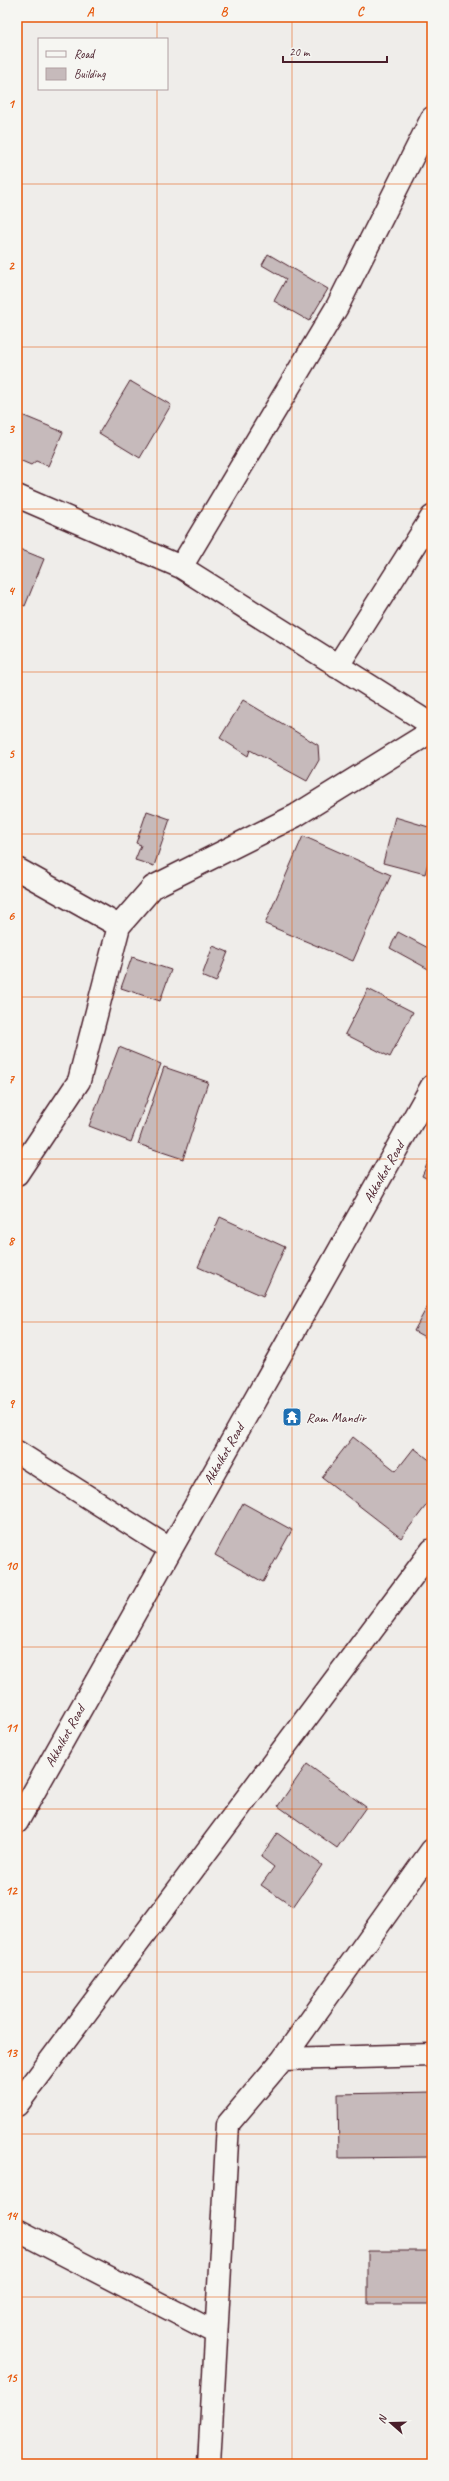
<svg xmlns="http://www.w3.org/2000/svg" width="449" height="2481" viewBox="0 0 449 2481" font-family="Caveat,sans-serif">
	<rect width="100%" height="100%" fill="#efedea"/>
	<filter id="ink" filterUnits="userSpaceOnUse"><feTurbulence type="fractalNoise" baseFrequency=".025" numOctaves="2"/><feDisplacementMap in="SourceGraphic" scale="8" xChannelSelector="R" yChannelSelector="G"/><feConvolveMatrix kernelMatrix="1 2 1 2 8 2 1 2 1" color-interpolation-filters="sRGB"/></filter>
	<g filter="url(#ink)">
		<path fill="#c6babb" stroke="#4a1f2b" d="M268 254 328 289 309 321 274 301 286 279 262 265Z
			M130 381 171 405 140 458 99 433Z
			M17 413 63 432 48 466 36 461 31 465 17 459Z
			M17 548 44 559 25 606 17 603Z
			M243 700 318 745 319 760 307 781 250 750 248 756 220 738Z
			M147 811 170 819 154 866 135 860 141 845 136 843Z
			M395 817 432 828V848L425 874 383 863Z
			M303 836 391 875 353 961 265 924Z
			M398 932 432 950V971L390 948Z
			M213 946 228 952 216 982 202 976Z
			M132 957 171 970 160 1001 121 988Z
			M368 989 413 1012 390 1057 345 1034Z
			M119 1047 161 1064 131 1142 89 1126Z
			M164 1067 208 1082 183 1159 138 1144Z
			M432 1153V1181L422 1176Z
			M220 1217 285 1247 263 1296 198 1267Z
			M432 1298V1341L414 1331Z
			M353 1437 396 1471 414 1448 432 1462V1498L401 1538 322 1477Z
			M243 1503 292 1530 263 1582 215 1555Z
			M307 1764 366 1807 337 1848 278 1806Z
			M277 1833 322 1865 293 1907 261 1885 274 1867 261 1857Z
			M432 2092V2157L339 2158 338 2094Z
			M368 2251H432V2304H368Z"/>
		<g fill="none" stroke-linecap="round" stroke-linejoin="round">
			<g stroke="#4a1f2b" stroke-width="25">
				<path id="minor" d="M17 496 181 567 432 725
					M181 567 337 307 432 118
					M337 667 432 517
					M17 869 119 926
					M17 1174 79 1081 119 926 153 887 295 816 432 731
					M17 1452 170 1549
					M17 1822 432 1086
					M283 2059 432 2055
					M17 2105 432 1550
					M17 2230 216 2333
					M209 2464 228 2124 283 2059 432 1850"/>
			</g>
			<use href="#minor" stroke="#f6f6f2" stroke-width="22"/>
		</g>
	</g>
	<path fill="none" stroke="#e8590c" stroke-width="1" stroke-opacity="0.55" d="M157 17V39M292 17V2464M157 89V2464M17 184H432M17 347H432M17 509H432M17 672H432M17 834H432M17 997H432M17 1159H432M17 1322H432M17 1484H432M17 1647H432M17 1809H432M17 1972H432M17 2134H432M17 2297H432"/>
	<defs>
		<g id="temple-square" transform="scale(1)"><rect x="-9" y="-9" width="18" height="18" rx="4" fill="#1f6fb2" stroke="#f6f6f2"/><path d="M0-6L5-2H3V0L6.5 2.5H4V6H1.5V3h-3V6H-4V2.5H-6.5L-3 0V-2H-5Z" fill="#fff"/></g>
	</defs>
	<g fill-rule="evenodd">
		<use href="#temple-square" x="292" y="1417"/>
	</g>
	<g text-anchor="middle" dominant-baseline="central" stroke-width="3" stroke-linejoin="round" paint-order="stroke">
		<g font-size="14" fill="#4a1f2b" stroke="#f6f6f2">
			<text transform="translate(384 1172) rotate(-60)">Akkalkot Road</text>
			<text transform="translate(224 1454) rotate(-60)">Akkalkot Road</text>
			<text transform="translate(65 1736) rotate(-61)">Akkalkot Road</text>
		</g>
		<g font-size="14" fill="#4a1f2b" stroke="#f6f6f2" text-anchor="start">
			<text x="306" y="1417">Ram Mandir</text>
		</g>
	</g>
	<rect width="449" height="2481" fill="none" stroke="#f6f6f2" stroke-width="44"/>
	<rect x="38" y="38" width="130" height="52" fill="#f6f6f2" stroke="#b1a0a2"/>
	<rect x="46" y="51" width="20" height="6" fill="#f6f6f2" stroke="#b1a0a2"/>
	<text x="74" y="58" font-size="12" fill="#4a1f2b">Road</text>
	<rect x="46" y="68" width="20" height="12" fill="#c6babb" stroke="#b1a0a2"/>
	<text x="74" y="78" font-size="12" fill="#4a1f2b">Building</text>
	<g transform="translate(391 2423) rotate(290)" stroke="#f6f6f2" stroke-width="3" paint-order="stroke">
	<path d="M0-3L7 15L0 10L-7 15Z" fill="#4a1f2b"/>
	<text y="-6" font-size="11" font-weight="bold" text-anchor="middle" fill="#4a1f2b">N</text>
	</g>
	<path d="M283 56v6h104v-6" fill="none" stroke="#4a1f2b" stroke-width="2"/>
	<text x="289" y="56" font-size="12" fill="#4a1f2b" stroke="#f6f6f2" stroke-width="3" paint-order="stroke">20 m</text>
	<rect x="22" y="22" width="405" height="2437" fill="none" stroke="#e8590c" stroke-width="1.5"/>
	<g font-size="13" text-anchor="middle" font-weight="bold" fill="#e8590c">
		<text x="90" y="16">A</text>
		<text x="224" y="16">B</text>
		<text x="360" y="16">C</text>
		<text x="11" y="108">1</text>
		<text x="11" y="270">2</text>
		<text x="11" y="433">3</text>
		<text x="11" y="595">4</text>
		<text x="11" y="758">5</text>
		<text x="11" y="920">6</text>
		<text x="11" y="1083">7</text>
		<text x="11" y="1245">8</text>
		<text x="11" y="1408">9</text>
		<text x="11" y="1570">10</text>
		<text x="11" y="1732">11</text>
		<text x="11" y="1895">12</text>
		<text x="11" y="2057">13</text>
		<text x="11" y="2220">14</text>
		<text x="11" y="2382">15</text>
	</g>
</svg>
